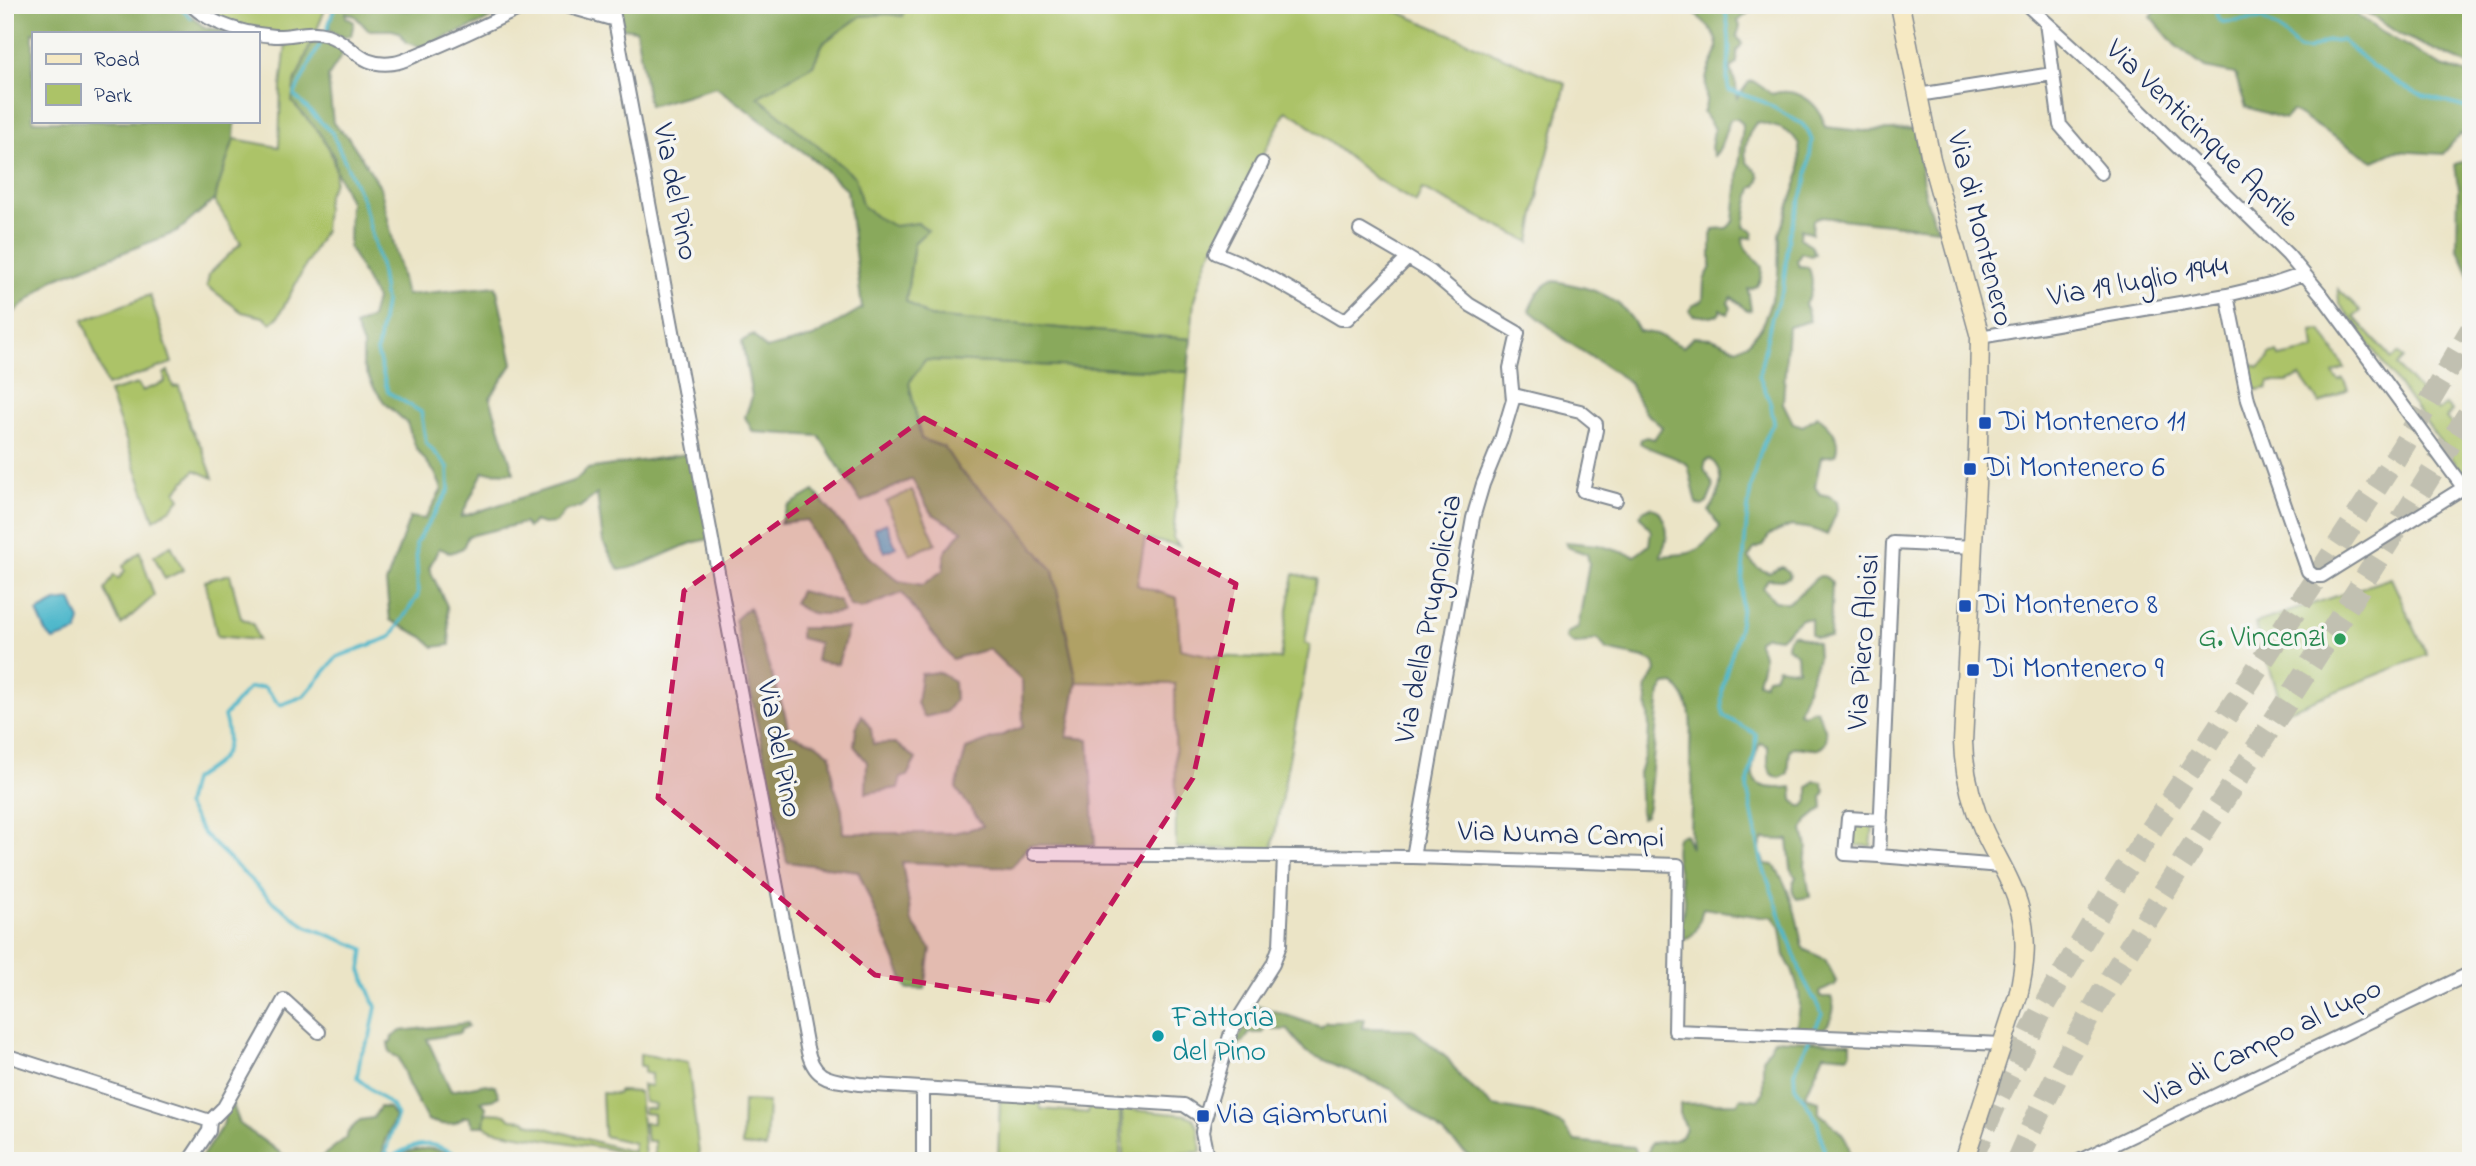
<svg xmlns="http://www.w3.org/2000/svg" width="2476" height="1166" viewBox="0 0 2476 1166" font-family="'Indie Flower',sans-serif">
	<rect width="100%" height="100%" fill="#f6f6f2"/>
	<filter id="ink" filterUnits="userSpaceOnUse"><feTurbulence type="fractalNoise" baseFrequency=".0143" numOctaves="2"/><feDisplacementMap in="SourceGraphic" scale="14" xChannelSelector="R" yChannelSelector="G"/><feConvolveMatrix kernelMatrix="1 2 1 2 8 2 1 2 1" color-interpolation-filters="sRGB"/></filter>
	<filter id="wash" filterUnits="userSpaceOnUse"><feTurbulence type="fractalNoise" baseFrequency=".00686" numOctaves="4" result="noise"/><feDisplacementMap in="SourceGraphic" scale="28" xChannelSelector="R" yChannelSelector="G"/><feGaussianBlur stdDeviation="1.57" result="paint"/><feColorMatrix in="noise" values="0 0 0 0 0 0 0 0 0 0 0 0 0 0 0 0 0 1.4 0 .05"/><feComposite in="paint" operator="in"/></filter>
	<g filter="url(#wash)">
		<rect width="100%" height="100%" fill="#ebe4c6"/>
		<path fill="#acc367" stroke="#647962" stroke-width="2" d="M191 5H327L294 85 319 132 328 144 336 171 334 183 327 196 324 231 278 317 271 323 263 317 242 312 207 286 209 274 241 243 214 200 234 139 279 147 281 87 287 35 238 29Z
			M904 5H1390L1389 8 1566 84 1541 181 1530 242 1422 189 1416 203 1376 179 1298 117 1286 111 1207 260 1194 300 1191 339 930 317 906 301 914 243 927 229 918 223 894 227 876 217 862 205 855 177 757 97 813 65 823 43 861 16 888 14 903 16Z
			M2338 289 2361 311 2354 317 2392 359 2399 353 2404 359 2397 366 2438 411 2446 405 2452 411 2446 418 2471 446V467L2463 473 2339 303Z
			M150 295 172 363 107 386 83 320Z
			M2321 330 2345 368 2333 373 2339 381 2343 379 2348 389 2320 404 2300 376 2287 382H2269L2267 388 2256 390 2246 362 2259 367 2268 360 2270 354 2277 353 2279 357 2314 350 2312 331Z
			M925 360 1188 372 1173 538 1179 546 1145 539 1137 585 1177 598 1180 649 1211 656 1280 659 1294 574 1316 579 1305 643 1310 646 1272 850 1176 848 1175 684 1077 682 1053 571 1013 522 959 470 944 447 921 439 909 383Z
			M168 371 173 387 179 386 190 427 202 448 213 478 195 470 176 491 180 499 171 509 154 520 109 392 138 384 142 391 165 382 164 374Z
			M912 490 936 543 910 555 886 502Z
			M171 545 183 570 165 579 154 556Z
			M140 552 154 596 121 625 105 590 114 575 118 579 125 571 123 566Z
			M230 574 241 618 253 624 258 640 217 636 205 581Z
			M2391 578 2427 655 2284 712 2255 623Z
			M1851 824 1873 825 1871 846 1850 845Z
			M640 1054 688 1062 699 1154 697 1161 655 1157 654 1141H647L644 1123H653V1114L644 1113V1108L654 1109 655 1104 644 1102 642 1085 651 1086V1074L644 1073V1066H640Z
			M619 1091 639 1092 645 1157H635L604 1148 524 1136 492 1130 484 1126 483 1117 485 1113 506 1114 511 1119 525 1120 528 1123 633 1152 634 1143 604 1136 602 1093 618 1094Z
			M1000 1097 1040 1100 1041 1109 1088 1113 1091 1104 1120 1105V1161H998Z
			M743 1101 768 1102 766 1148 742 1146Z
			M1122 1109 1186 1115 1193 1118 1198 1127 1201 1152 1123 1157Z"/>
		<path fill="#89a95c" stroke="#526c5d" stroke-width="2" d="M5 5H179L205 28 250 33H33V121H235L234 139 214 200 177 232 54 279 5 320Z
			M333 5H372L405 10 453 5 463 13 466 5H513L479 24 422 47 407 43 399 32 392 30H368L355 16 346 12V17L354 22 351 36 342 37 329 30Z
			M621 5H904L903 16 888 14 861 16 823 43 813 65 758 97 855 177 862 205 876 217 894 226 918 223 928 230 914 243 906 301 930 317 1191 339 1188 372 925 360 909 383 921 439 944 447 959 470 1014 522 1053 571 1077 682 1067 737 1089 739 1095 845H1029L1012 867 902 862 912 922 931 949 925 989H907L858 871 787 862 735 620 749 607 785 714 789 734 815 743 831 755 833 782 842 809 843 833H953L983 826 956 788 966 749 1023 727 1022 681 989 649 952 659 902 593 861 609 850 606 807 520 780 523 788 506 814 491 868 556 899 581 923 585 943 570 945 552 962 531 931 513 912 479 861 502 819 436 753 432 745 417 752 397 742 341 753 335 766 349 813 337 862 308 847 190 813 159 716 87 649 106 636 30 622 28Z
			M1714 5H1751L1753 9 1738 21 1740 26 1737 36 1742 44 1737 51V63L1730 69 1736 84 1737 98 1749 82 1753 81 1772 94C1796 86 1820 102 1825 127L1863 131 1917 129C1921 161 1921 202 1939 229L1821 217 1813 220 1812 234 1801 229 1800 238 1811 245 1815 254 1811 256 1801 253 1797 261 1799 266 1808 267C1814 278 1813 293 1805 304L1810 321 1788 327 1783 403 1793 423 1803 426 1817 416C1830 425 1842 438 1835 455L1821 457 1815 487 1820 494 1829 496 1837 501 1838 509 1827 535 1813 529 1791 526 1769 535 1763 546 1754 549 1749 557C1752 566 1760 570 1769 573L1782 567 1789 572 1790 577 1781 580 1768 579 1763 588 1775 601 1788 603C1794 598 1800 594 1806 588 1815 579 1821 569 1832 583L1830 638 1815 637 1811 634V619H1801L1780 638 1766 636 1758 640V644C1768 658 1761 667 1758 682L1764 684 1767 677 1774 676 1778 667 1798 670 1797 654 1787 647 1788 638 1793 634 1817 643 1818 658 1799 712 1804 714 1812 710 1817 711C1822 721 1835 743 1818 749 1812 750 1800 747 1793 747L1790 750 1788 773 1780 778 1771 774 1768 764V746L1760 743C1745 779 1751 792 1792 787L1793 800 1799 806H1804L1808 801V787L1814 781 1822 782 1825 791 1822 797 1823 808 1807 821 1803 830 1807 847 1805 865 1810 897 1797 899C1790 892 1792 885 1796 877L1791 868 1788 840 1764 839C1757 847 1761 856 1765 864L1774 865C1790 888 1798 919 1802 946L1805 950 1825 959 1837 982 1834 986 1819 992 1820 997H1831C1837 1007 1832 1021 1823 1030H1809L1805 1028 1796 1030 1800 1006 1799 992 1792 970 1785 957 1781 928 1772 916 1761 917 1703 908C1699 922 1698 939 1680 939 1681 926 1684 911 1684 899 1682 877 1671 859 1677 837L1685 834 1691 848C1688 824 1693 801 1692 777 1692 770 1690 762 1690 755 1690 729 1696 703 1674 684L1665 685 1660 693 1648 807 1645 816 1641 818 1639 773 1648 744 1649 726 1646 688 1656 671 1655 666 1653 662 1644 658 1606 650 1600 641 1596 639 1587 643 1574 644 1566 638 1567 633 1578 628 1589 563 1587 554 1567 547 1565 542 1598 545 1635 556 1649 545 1651 531 1640 515 1643 511 1651 507 1659 511C1664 520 1669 529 1666 540 1665 547 1661 550 1661 557 1670 554 1680 555 1689 553 1700 550 1713 536 1720 527L1709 511C1720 496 1727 472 1710 459L1706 461 1704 469 1714 486 1707 503 1702 506 1697 504 1688 465C1673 454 1655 453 1640 443L1641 439 1646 437 1654 439 1662 427 1645 412 1628 381 1568 342 1529 310C1534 300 1538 289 1548 283 1555 279 1562 283 1569 284 1600 290 1624 300 1639 331L1657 334 1683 347 1693 337 1712 338 1737 349 1749 342 1761 328 1771 301 1778 277 1779 234 1800 173 1799 144 1793 136 1780 128 1757 122C1749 130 1742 150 1747 162 1750 167 1757 169 1759 175 1761 179 1758 182 1756 186L1752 188C1749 199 1745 216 1744 227L1751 229 1754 233 1752 238 1743 237C1742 251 1755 257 1762 267 1762 277 1760 288 1748 289L1751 310 1747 311 1732 297 1728 302 1731 308 1728 314 1720 309V313L1712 317 1693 315 1690 311 1692 306 1703 300 1704 280 1711 267V235L1714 229 1727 228 1734 221 1743 124 1737 119H1731C1723 132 1724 147 1714 156L1711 148 1714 129 1703 113C1709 102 1704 93 1706 81 1707 69 1711 66 1715 56 1723 40 1707 24 1696 15L1697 10Z
			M2157 5H2345L2375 28 2442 66 2471 75V140L2460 134 2443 154 2396 151 2374 161 2292 111 2285 119 2246 107 2235 74 2205 68 2175 45 2151 17 2159 7Z
			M2355 5H2471V66L2401 35Z
			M316 31 347 47 328 77 333 123 348 137 380 186 406 295 496 286 513 363 490 398 514 473 483 472 461 517 576 480 587 469 694 453 713 539C680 541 652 566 619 570L603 542 597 494 580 507 565 511 556 523 543 524 534 521 528 528 524 523 468 536 463 548 451 553 439 548 429 568 447 606 450 645 434 647 423 637 390 620 386 583 410 517 425 519 442 489 435 473 416 448 407 423 384 402 373 386 363 365V346L355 326 371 318 376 299 349 247 350 202 336 171 334 157 319 132 292 102 294 85Z
			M2471 159V279L2457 247 2458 188 2455 164Z
			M800 591 839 601 844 612C825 615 809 617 794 603Z
			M800 628H848L838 664 816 661 819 643 800 638Z
			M938 672 954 681 955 700 946 712 924 717 917 703 921 674Z
			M862 715 871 729 873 744 895 743 916 759 907 776 901 778 898 788 866 793 867 762 854 746 856 728Z
			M1254 1004 1321 1027 1326 1022H1346L1364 1019 1362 1028 1412 1029 1448 1059 1462 1079 1493 1106 1534 1113 1563 1125 1575 1141 1633 1147 1638 1157 1646 1158 1651 1143C1666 1141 1683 1143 1686 1127L1680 1116V1104L1737 1103 1741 1098 1758 1100 1763 1093V1059L1774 1039 1851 1043V1052L1848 1056 1824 1054 1805 1097 1819 1101V1113C1834 1126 1854 1139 1849 1161H1475L1393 1090 1306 1052 1288 1030H1274L1268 1025 1263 1033H1250L1243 1042 1234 1047 1248 1022Z
			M467 1023 468 1027 461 1029 460 1033 427 1039 451 1091 486 1084 495 1086 499 1096 492 1100 481 1101 486 1107 484 1126H473L469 1117H464C452 1128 443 1125 427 1120L408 1084 399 1058 390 1053 388 1042H391L392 1037 401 1031Z
			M233 1105 240 1124 292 1161H199L224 1123V1113Z
			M380 1107 389 1108 395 1117 384 1143 383 1155 392 1159C416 1146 438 1144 461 1161H316L346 1138 348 1132 360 1120 373 1118Z"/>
		<path fill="#4eb7cb" stroke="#347394" stroke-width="2" d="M886 523 896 547 885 552 874 529Z
			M71 600 80 620 77 632 53 640 46 632 37 612 56 602Z"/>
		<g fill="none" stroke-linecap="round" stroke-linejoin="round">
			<path stroke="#4eb7cb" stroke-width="3.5" d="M177 5 191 18
				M336 5 326 32 294 95 332 133 363 201 380 265 385 302 377 352 388 392 421 412 426 443 448 467 449 490 416 543 418 595 391 637 337 657 304 696 280 705 264 687 249 688 224 716C235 754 222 760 192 780L186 805 203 833 271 900 306 926 364 949 361 970 376 1007 370 1037 361 1054 357 1078 392 1106 397 1116C394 1129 387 1140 386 1153L392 1157C421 1138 439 1142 466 1161
				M1724 5C1728 21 1730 40 1729 57 1729 69 1725 79 1729 90L1764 102 1802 124 1808 131 1812 141 1806 182 1789 235 1783 289 1772 316 1759 375 1770 402 1774 422C1746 469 1746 531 1742 584 1742 598 1742 614 1739 627 1734 655 1715 689 1724 716L1756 734 1755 751 1747 787 1762 864 1803 978 1822 1014 1813 1033
				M2214 5 2218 19 2223 22 2261 19 2276 27 2299 49 2308 50 2328 41 2341 40 2372 66 2401 85 2423 96 2471 109
				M1809 1040 1794 1072 1795 1086 1817 1120 1824 1149 1817 1161"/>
		</g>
	</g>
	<g filter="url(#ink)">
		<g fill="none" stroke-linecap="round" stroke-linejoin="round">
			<path stroke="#c1c0b1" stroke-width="23" stroke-dasharray="23 11" stroke-linecap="butt" d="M1972 1157 1999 1096 2043 1008 2119 879 2402 448 2471 330
				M2017 1161C2079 1016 2168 886 2253 754 2327 640 2399 525 2471 410"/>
			<g stroke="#838a92" stroke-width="16">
				<path id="street" d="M191 5C212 25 246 34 275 36 293 37 309 29 327 35 354 44 359 68 394 63 404 62 415 55 424 52 459 38 493 21 527 5
					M563 5 615 20
					M612 5 807 1048C814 1081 830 1079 859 1084L1184 1105 1199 1115 1204 1122 1202 1132 1208 1161
					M2027 5 2105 76 2288 255 2321 294 2471 498
					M2046 23 2060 125 2101 173
					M1918 95 2052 74
					M1262 163 1216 253C1260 269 1300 295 1341 319H1347L1408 258 1431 272 1470 305 1518 333 1510 368 1513 400 1501 440 1483 484 1473 518 1413 857
					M1360 230 1408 258
					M2227 295 2248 400 2308 571 2314 576H2322L2463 488
					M1980 337 2227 295 2274 284 2304 274
					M1514 395 1580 411 1596 424V430L1583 491 1616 500
					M1974 547 1893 543 1879 856 2001 866
					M1034 854 1413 857 1678 865 1675 1031 2003 1044
					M1879 856 1845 854 1848 818 1881 820
					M5 1055 210 1121 209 1131 189 1161
					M210 1121 224 1107 284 1000 319 1032
					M1204 1122 1232 1029 1273 964 1280 945 1284 857
					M923 1161V1088
					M2079 1161 2471 973"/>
			</g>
			<g stroke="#838a92" stroke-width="21">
				<path id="secondary" d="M1900 5 1931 159 1980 337 1978 445 1963 742C1964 774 1971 802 1984 831 1996 857 2013 882 2020 910 2028 939 2025 967 2018 996L1964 1161"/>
			</g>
			<use href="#street" stroke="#fff" stroke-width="12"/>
			<use href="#secondary" stroke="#f6e9c3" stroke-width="18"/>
		</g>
	</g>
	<path fill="#c2185b" fill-opacity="0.2" stroke="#c2185b" stroke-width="5" stroke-dasharray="14 9" stroke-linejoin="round" d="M924 418 1236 584 1193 778 1047 1003 875 975 658 798 684 591Z"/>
	<g fill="#1a4fb4" stroke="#f6f6f2" stroke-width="2.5">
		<rect x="1978" y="416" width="14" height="14" rx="3.5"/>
		<rect x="1963" y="462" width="14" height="14" rx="3.5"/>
		<rect x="1958" y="599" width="14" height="14" rx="3.5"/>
		<rect x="1966" y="663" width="14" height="14" rx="3.5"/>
		<rect x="1196" y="1109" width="14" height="14" rx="3.5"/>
	</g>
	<circle fill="#2e9e5b" stroke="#f6f6f2" stroke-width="2.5" cx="2340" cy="639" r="7"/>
	<circle fill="#0f9aa8" stroke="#f6f6f2" stroke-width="2.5" cx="1158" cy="1036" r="7"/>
	<g text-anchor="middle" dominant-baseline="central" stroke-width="7" stroke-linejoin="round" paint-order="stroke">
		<g font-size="30" fill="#1b2f5e" stroke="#f6f6f2">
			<text transform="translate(2201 134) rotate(44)">Via Venticinque Aprile</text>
			<text transform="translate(674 192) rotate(79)">Via del Pino</text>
			<text transform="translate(1979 229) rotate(76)">Via di Montenero</text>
			<text transform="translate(2138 283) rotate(-10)">Via 19 luglio 1944</text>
			<text transform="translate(1430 619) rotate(-79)">Via della Prugnoliccia</text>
			<text transform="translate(1865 642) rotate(-86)">Via Piero Aloisi</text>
			<text transform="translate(778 749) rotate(79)">Via del Pino</text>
			<text transform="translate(1561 836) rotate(2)">Via Numa Campi</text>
			<text transform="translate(2264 1044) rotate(-26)">Via di Campo al Lupo</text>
		</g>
		<g font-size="30" fill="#164399" stroke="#f6f6f2" text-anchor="start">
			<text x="1999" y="423">Di Montenero 11</text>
			<text x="1984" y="469">Di Montenero 6</text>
			<text x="1979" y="606">Di Montenero 8</text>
			<text x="1987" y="670">Di Montenero 9</text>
			<text x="1217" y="1116">Via Giambruni</text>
		</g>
		<g font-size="30" fill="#27864d" stroke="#f6f6f2" text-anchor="end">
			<text x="2326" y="639">G. Vincenzi</text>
		</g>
		<g font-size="30" fill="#0d838f" stroke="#f6f6f2" text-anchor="start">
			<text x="1172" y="1019">Fattoria<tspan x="1172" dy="34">del Pino</tspan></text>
		</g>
	</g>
	<rect width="2476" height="1166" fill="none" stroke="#f6f6f2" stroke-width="28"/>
	<rect x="32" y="32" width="228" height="91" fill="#f6f6f2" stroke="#9ea6b7" stroke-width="2"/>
	<rect x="46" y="54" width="35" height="10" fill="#f6e9c3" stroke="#9ea6b7" stroke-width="2"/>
	<text x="94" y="66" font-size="21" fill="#1b2f5e">Road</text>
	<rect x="46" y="84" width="35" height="21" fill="#acc367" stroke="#9ea6b7" stroke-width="2"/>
	<text x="94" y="102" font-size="21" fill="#1b2f5e">Park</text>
</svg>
